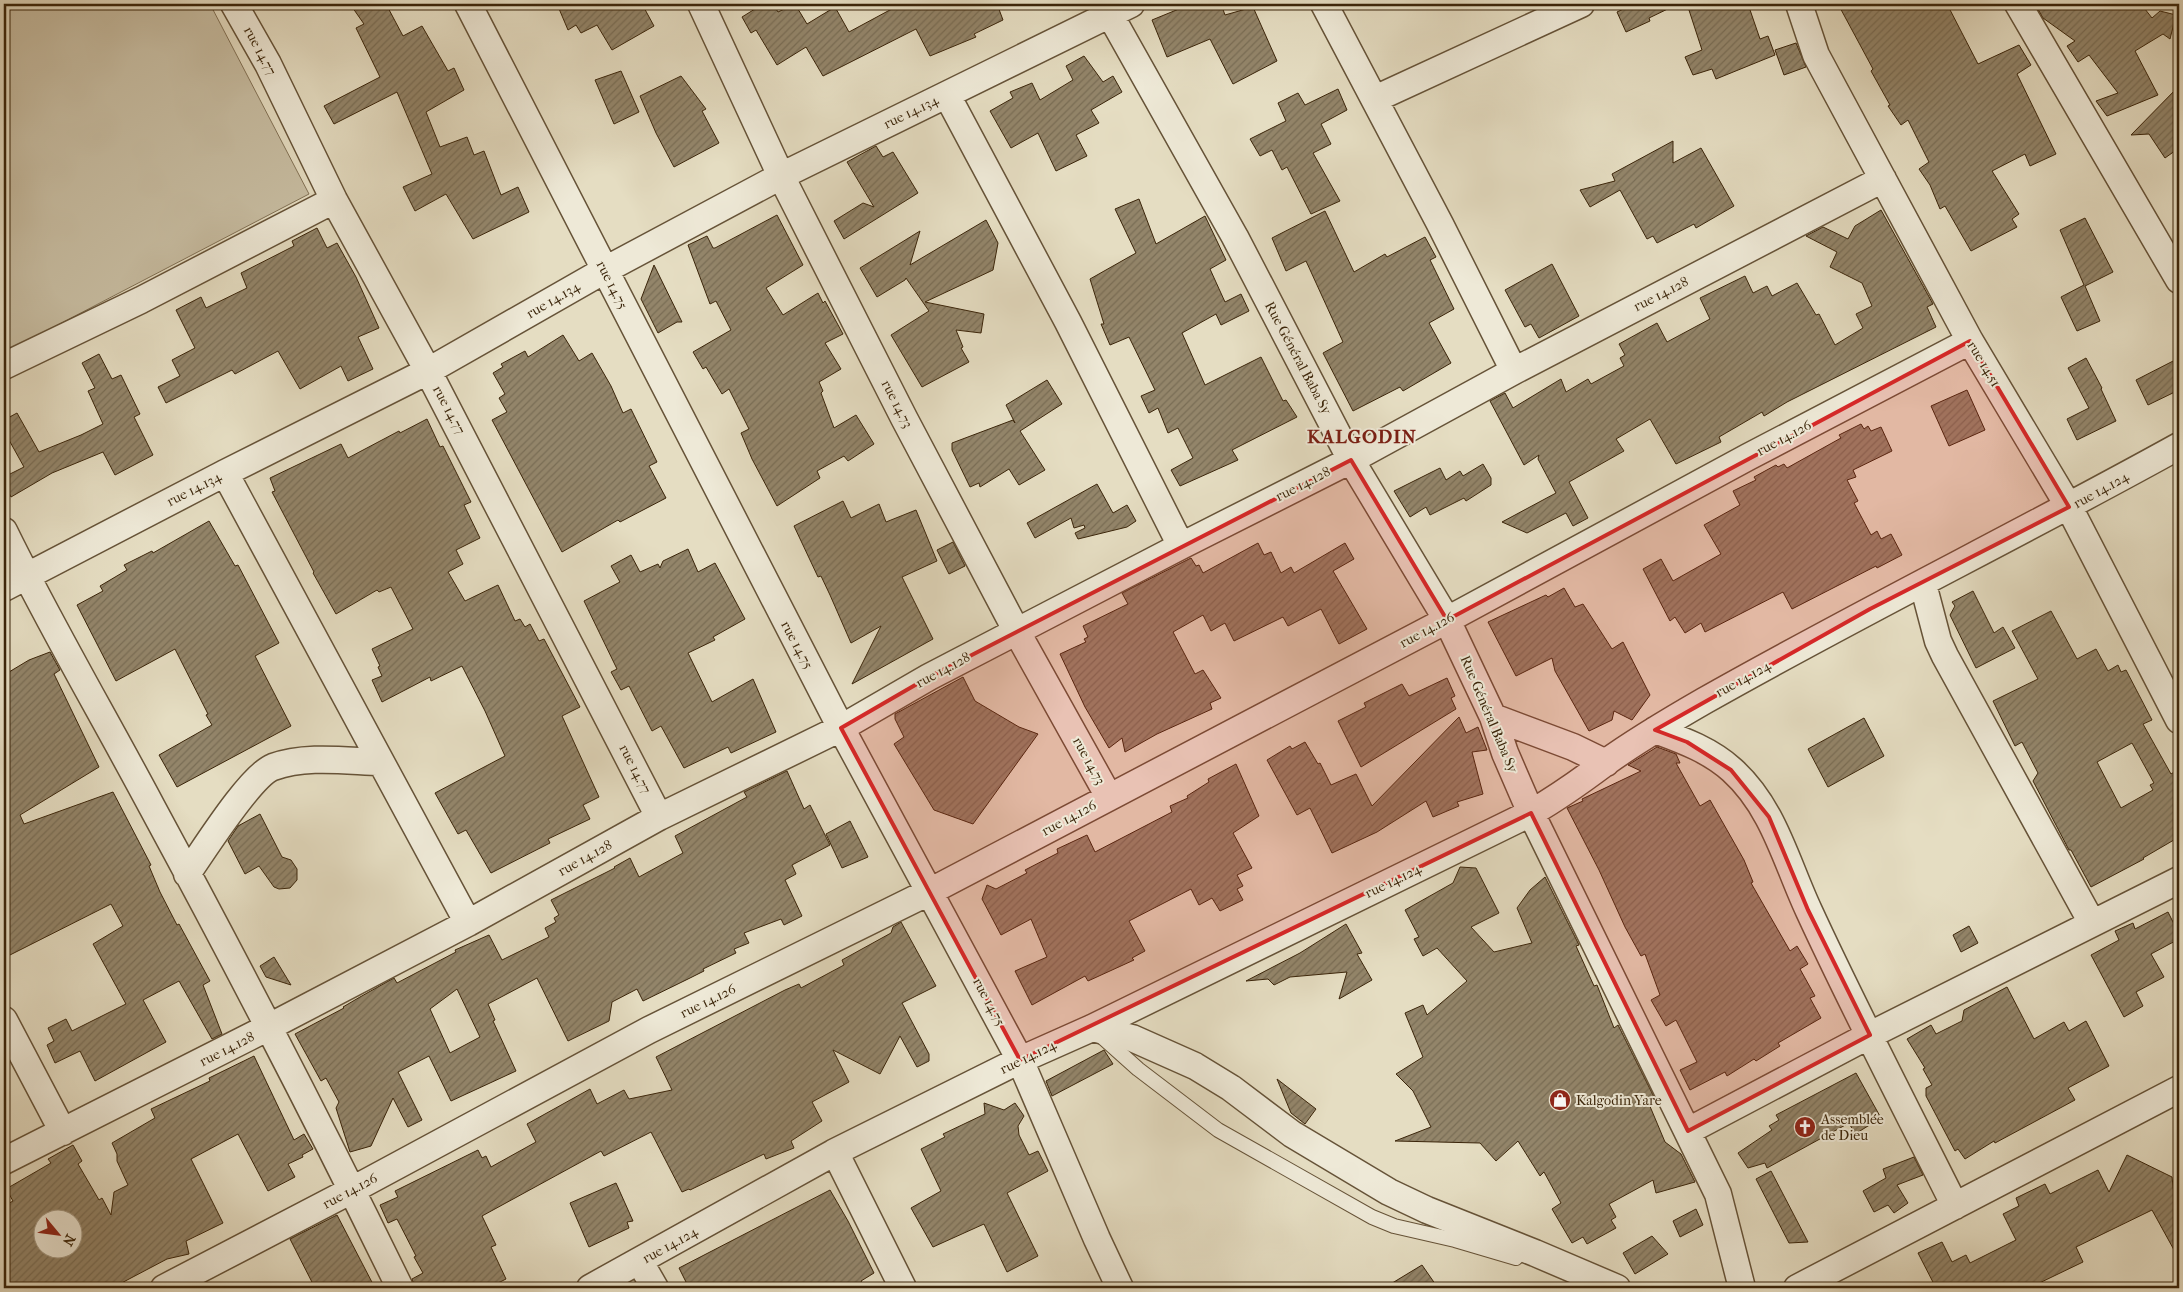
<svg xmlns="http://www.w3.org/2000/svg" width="2183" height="1292" viewBox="0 0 2183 1292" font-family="'IM FELL French Canon',serif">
	<defs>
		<pattern id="building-hatch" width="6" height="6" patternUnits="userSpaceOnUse" patternTransform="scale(1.25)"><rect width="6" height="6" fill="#93856a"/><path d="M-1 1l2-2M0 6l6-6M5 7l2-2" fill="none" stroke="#796d55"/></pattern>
	</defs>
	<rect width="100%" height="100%" fill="#e5ddc2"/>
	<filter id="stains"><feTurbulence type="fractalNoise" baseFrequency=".004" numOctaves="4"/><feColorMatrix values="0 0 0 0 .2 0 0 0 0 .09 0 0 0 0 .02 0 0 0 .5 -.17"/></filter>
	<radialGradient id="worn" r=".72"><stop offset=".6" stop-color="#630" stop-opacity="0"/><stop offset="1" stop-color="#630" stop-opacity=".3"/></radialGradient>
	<path fill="#c8bea3" stroke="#827256" d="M4 4H210L309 194 4 353Z"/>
	<path fill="url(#building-hatch)" stroke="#3b250a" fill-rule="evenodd" d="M350 4H386L403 36 422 26 448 71 454 68 464 90 426 112 440 147 467 137 474 155 484 151 501 195 518 187 529 212 473 239 446 194 415 211 403 187 432 174 397 92 334 124 324 106 380 77 356 28 364 24Z
		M557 4H642L654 26 612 50 597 25 581 33 576 25 568 30Z
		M763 4H773L778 12 795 4 807 24 835 7 849 32 901 4H997L1003 20 974 34 976 37 930 56 916 29 823 76 806 47 777 65 756 30 751 33 742 17Z
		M1191 4H1221L1225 15 1253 7 1277 61 1233 84 1210 39 1167 57 1152 20Z
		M1634 4H1678L1649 18 1650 21 1626 32 1617 12Z
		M1687 4H1748L1760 39 1768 36 1775 55 1716 79 1712 69 1693 75 1685 57 1702 50Z
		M1838 4H1947L1978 64 2019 45 2031 65 2017 74 2056 154 2030 166 2025 154 1992 171 2019 214 2012 219 2017 227 1971 251 1945 206 1940 209 1930 185 1919 169 1929 162 1908 120 1901 125 1888 106 1890 105 1871 71 1873 69Z
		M2035 4H2141L2152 18 2160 11 2176 15 2170 39 2163 34 2135 51 2158 95 2107 116 2096 101 2118 93 2089 55 2078 62 2067 46 2075 41 2043 18Z
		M1796 43 1806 67 1784 75 1775 50Z
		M1084 56 1103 82 1113 76 1122 92 1091 110 1099 123 1076 135 1087 156 1056 171 1038 133 1011 148 990 111 1013 98 1010 92 1032 83 1040 100 1073 80 1066 66Z
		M621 71 639 112 614 124 595 80Z
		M681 76 706 109 702 111 719 143 674 167 656 133 640 96Z
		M2179 86V148L2165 158 2149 134 2131 135Z
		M1338 89 1347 110 1321 124 1331 144 1313 153 1340 201 1311 214 1287 167 1282 170 1272 150 1260 156 1250 139 1286 121 1278 103 1298 93 1305 105Z
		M1673 141V163L1701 148 1734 206 1696 228 1694 224 1657 243 1653 236 1647 239 1620 190 1590 207 1580 190 1615 181 1612 174Z
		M876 146 883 157 893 152 918 193 844 239 834 221 863 203 874 207 847 162Z
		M1139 199 1156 244 1205 216 1226 260 1210 269 1225 302 1241 294 1249 311 1221 325 1216 314 1182 333 1205 385 1261 357 1283 401 1286 400 1297 417 1232 450 1238 460 1180 486 1171 470 1193 458 1178 428 1168 433 1158 408 1149 413 1141 396 1155 390 1129 337 1110 345 1101 324H1104L1090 279 1136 253 1115 209Z
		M1881 210 1933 304 1927 307 1936 327 1787 402 1764 416 1762 412 1719 437 1721 442 1676 464 1650 419 1616 439 1624 451 1569 482 1588 518 1573 526 1566 513 1527 533 1502 522 1556 493 1538 459 1539 455 1524 465 1490 401 1505 393 1513 408 1561 379 1566 392 1588 379 1591 384 1624 366 1620 358 1625 355 1619 344 1657 323 1667 342 1710 319 1700 298 1745 276 1753 293 1767 286 1772 296 1797 283 1816 315 1819 314 1835 345 1863 328 1856 314 1872 306 1862 283 1830 267 1837 252 1806 236 1823 227 1848 239 1855 226Z
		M1325 211 1354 272 1385 254 1387 257 1425 237 1436 257 1430 260 1433 266 1454 309 1429 323 1451 363 1403 391 1400 387 1353 411 1323 353 1343 342 1306 261 1286 271 1272 238Z
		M777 215 803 265 766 288 783 315 818 293 823 303 825 301 843 334 825 343 841 369 819 382 823 391 821 393 834 428 856 415 874 444 848 461 844 456 817 471 820 478 777 506 752 459 741 433 749 429 729 389 722 394 706 367 703 369 693 352 731 330 716 301 710 304 688 245 707 236 713 248H715Z
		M2085 218 2113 272 2085 286 2100 321 2077 331 2061 297 2084 285 2060 230Z
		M986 220 998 243 993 270 925 302 984 314 981 333 956 330 963 347 961 348 969 362 922 387 891 335 929 311 906 278 905 280 877 297 860 268 920 231 910 265Z
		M317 228 327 248 337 243 356 277 379 328 358 337 373 369 348 381 341 366 300 389 278 351 235 374 232 370 166 403 158 387 180 376 172 360 195 348 176 310 201 297 206 308 247 288 241 273 294 246 292 241Z
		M1552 264 1579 316 1539 338 1531 324 1525 327 1505 290Z
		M654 265 682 322H677L658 333 641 299Z
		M563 335 579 361 592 353 611 386 623 413 631 409 657 462 649 466 666 498 620 522 618 520 562 552 492 420 507 412 499 398 505 394 493 373 503 367 501 364 525 351 528 357Z
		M99 354 112 379 121 375 140 414 134 417 153 455 115 475 103 452 52 473 11 497 4 483V477L24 467 4 431V420L17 413 39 452 81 435 103 424 88 391 95 388 82 363Z
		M2086 358 2102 388 2101 389 2116 421 2077 440 2067 419 2089 408 2068 368Z
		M2179 358V390L2148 405 2136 380Z
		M1047 380 1062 404 1020 431 1045 470 1019 485 1009 469 980 487 979 483 970 487 952 450V443L1013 420 1015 423 1006 405Z
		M1967 390 1985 430 1949 446 1931 406Z
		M427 419 440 447 443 446 471 502 464 505 480 538 456 550 463 564 448 572 465 601 498 585 515 621 520 619 525 627 530 624 539 641 544 639 580 707 562 716 599 797 583 805 590 819 548 839 550 843 491 873 466 830 458 834 435 793 505 756 485 711 462 666 431 681 430 677 382 702 372 680 382 676 378 667 380 666 372 649 413 629 391 587 379 592 377 590 336 614 313 573 314 572 272 492 275 491 270 478 341 444 348 458 399 431 400 433Z
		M1861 424 1864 429 1868 426 1871 431 1881 427 1892 451 1853 470 1856 477 1847 480 1858 501 1854 503 1871 535 1877 531 1881 539 1891 534 1902 555 1877 568 1876 566 1792 609 1783 592 1705 632 1701 623 1685 633 1675 617 1670 621 1643 569 1661 559 1673 581 1721 554 1704 525 1740 505 1733 491 1756 480 1754 477 1776 465 1778 467 1784 464 1787 468 1841 438 1839 435Z
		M1483 464 1491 478V485L1466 501 1464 498 1430 515 1426 507 1410 517 1394 491 1440 468 1446 480 1460 471 1463 476Z
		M1097 484 1113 513 1127 505 1136 521 1127 527 1078 539 1075 533 1085 528 1084 525 1074 528 1071 518 1035 538 1027 523Z
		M843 501 851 518 879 504 886 522 916 510 937 561 902 577 933 639 852 684 881 626 851 643 830 595 821 576 818 577 794 526Z
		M209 521 235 566 238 565 279 643 255 656 291 726 177 787 159 755 212 725 206 715 208 714 175 649 116 681 77 605 103 591 100 586 127 570 124 565 152 551 153 553Z
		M953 542 965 566 949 574 937 550Z
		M1258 543 1264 555 1271 552 1281 573 1291 567 1294 573 1345 543 1354 559 1333 571 1367 629 1339 644 1321 609 1288 626 1283 617 1234 641 1225 623 1211 631 1203 615 1173 632 1195 674 1203 670 1221 698 1210 703 1212 709 1157 734 1125 752 1122 738 1109 748 1085 707 1060 654 1086 642 1084 639 1088 637 1083 626 1128 604 1122 593 1191 558 1196 566 1199 565 1203 573Z
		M688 549 698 572 715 563 745 619 713 637 715 640 688 653 712 702 753 679 776 732 731 753 728 747 684 768 661 726 652 731 629 686 621 690 611 672 617 669 584 601 620 582 611 566 631 555 640 572 658 564 660 568 663 561Z
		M1564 588 1575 607 1583 604 1612 649 1623 642 1650 695 1632 720 1614 711 1612 720 1589 731 1555 671 1552 658 1516 676 1488 622 1546 595 1548 597Z
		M1973 591 1994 633 2003 627 2015 648 1976 668 1950 615 1955 606 1952 602Z
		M2051 611 2077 659 2096 649 2108 671 2118 665 2121 672 2126 670 2152 720 2143 724 2171 774 2179 769V837L2143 858 2144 859 2091 887 2071 850H2069L2033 781 2038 773 2022 742 2015 746 1993 701 2038 679 2012 631ZM2132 743 2154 783 2150 785 2153 790 2121 808 2097 762Z
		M50 652 60 670 54 674 99 767 20 815 24 824 113 792 151 865 149 866 160 892 177 925 179 924 210 981 203 985 222 1034 212 1039 179 981 143 1000 166 1042 95 1081 80 1051 55 1063 47 1045 54 1041 48 1028 66 1019 72 1031 126 1004 93 944 123 926 111 904 4 958V675L29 660Z
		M963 677 975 701 1019 727 1038 734 973 824 934 810 894 744 904 737 895 719V714Z
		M1447 678 1455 696 1451 698 1456 709 1361 767 1338 721 1366 707 1364 703 1402 684 1409 696Z
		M1459 717 1466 733 1478 727 1487 750 1472 752 1483 794 1457 802 1459 806 1433 817 1426 801 1377 832 1332 853 1310 808 1297 815 1267 760 1290 746 1292 749 1305 742 1318 764 1320 763 1331 785 1356 774 1372 806Z
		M1864 718 1884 756 1828 787 1808 749Z
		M1657 747 1676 754 1680 763H1676L1700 806 1710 800 1744 860 1753 882 1751 883 1790 951 1797 946 1808 964 1800 969 1815 996 1810 998 1821 1018 1778 1043 1780 1046 1756 1061 1754 1059 1727 1076 1725 1072 1690 1090 1680 1070 1697 1062 1676 1020 1666 1026 1651 1000 1660 995 1645 954 1641 956 1625 927 1599 870 1567 808 1583 801 1582 799 1641 771 1628 765Z
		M1236 764 1259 816 1233 833 1252 868 1237 875 1243 886 1237 889 1243 900 1220 911 1212 898 1199 905 1191 889 1129 921 1145 951 1132 958 1134 960 1088 981 1085 976 1032 1005 1015 971 1047 957 1031 919 1001 935 982 899 987 885 996 889 1027 873 1025 870 1058 853 1057 849 1087 835 1095 852 1172 812 1170 806 1188 798 1187 796 1209 782 1208 779Z
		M787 771 804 809 810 805 830 845 792 865 796 874 785 880 802 916 784 925 781 919 744 933 749 943 734 949 736 953 703 969 704 971 688 979 643 1001 637 989 612 1002 609 1021 568 1041 537 978 488 1004 495 1020 493 1021 516 1071 451 1101 429 1056 398 1072 422 1120 408 1127 393 1098 371 1146 350 1152 336 1108 339 1102 326 1078 321 1081 295 1034 344 1008 343 1007 360 997 394 978 397 983 456 952 455 950 489 935 502 960 549 937 545 928 556 922 554 918 559 915 551 900 615 868 614 867 630 858 639 877 683 853 675 836 747 797 744 792ZM457 989 480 1037 450 1053 430 1009Z
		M260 814 282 857 291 860 297 869V880L290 888 279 889 274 887 259 866 245 874 228 841 238 826Z
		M850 821 868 857 842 868 826 834Z
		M1460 867 1476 868 1499 913 1471 927 1494 952 1532 943 1517 908 1530 890 1545 877 1579 945 1576 946 1594 986 1597 985 1614 1028 1618 1025 1656 1101 1649 1104 1665 1142 1681 1154 1695 1182 1656 1193 1653 1180 1609 1204 1616 1217 1611 1220 1616 1228 1587 1244 1583 1237 1572 1243 1552 1209 1561 1203 1544 1172 1540 1176 1518 1141 1496 1161 1480 1143 1395 1141 1431 1127 1413 1091 1396 1074 1423 1057 1405 1013 1423 1005 1427 1015 1467 981 1437 948 1423 956 1414 939 1419 937 1405 910 1453 883Z
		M2168 912 2179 934V939L2151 954 2164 977 2136 992 2143 1006 2124 1017 2091 955 2119 940 2115 931 2133 923 2135 929Z
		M901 922 936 986 902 1003 929 1054V1061L917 1067 900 1036 880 1074 833 1050 849 1082 812 1102 822 1121 791 1141 794 1148 766 1159 764 1154 690 1190 689 1189 682 1192 651 1132 604 1156 601 1151 482 1216 496 1245 491 1247 506 1279 488 1288H415L412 1279 423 1273 414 1257 416 1256 397 1219 388 1223 380 1205 398 1197 395 1191 478 1150 482 1158 486 1156 491 1167 536 1142 527 1124 590 1089 597 1104 624 1090 629 1099 672 1090 656 1057 785 990 799 984 801 988 844 965 842 960 891 933 893 927Z
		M1346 924 1362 953 1357 954 1372 980 1339 999 1347 972 1290 977 1274 985 1268 979 1246 981 1300 953Z
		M1969 926 1978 943 1961 952 1953 935Z
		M274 957 291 985 266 977 260 966Z
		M2007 987 2034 1039 2064 1022 2069 1031 2086 1021 2109 1066 2068 1088 2075 1100 1995 1143 1994 1141 1965 1159 1958 1149 1955 1151 1926 1096V1088L1932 1085 1923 1069 1925 1068 1907 1039 1931 1025 1936 1034 1962 1021 1964 1010Z
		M1104 1050 1113 1064 1052 1096 1046 1081Z
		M254 1056 294 1140 304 1134 313 1149 302 1155 303 1157 288 1164 295 1177 268 1191 238 1134 191 1159 223 1223 186 1241 189 1254 167 1259 112 1288H4V1206L13 1201 6 1189 51 1163 48 1159 73 1145 82 1161 78 1164 99 1200 102 1198 111 1215 114 1192 128 1185 117 1161V1154L112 1143 155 1118 151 1109 210 1081 209 1078ZM42 1220H72V1250H42Z
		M1856 1073 1881 1118 1855 1134 1849 1123 1767 1168 1765 1163 1748 1168 1738 1153 1772 1130 1769 1126 1779 1120 1776 1115Z
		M1277 1079 1316 1109 1305 1124 1291 1113Z
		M984 1103 1004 1110 1015 1103 1024 1116 1018 1126 1019 1135 1029 1155 1038 1151 1048 1171 1007 1193 1038 1256 1007 1272 984 1224 933 1247 911 1208 941 1191 921 1149 945 1137 943 1134 985 1114Z
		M2127 1155 2172 1177 2174 1195 2179 1192V1259L2152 1210 2076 1247 2083 1262 2029 1288H1936L1918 1253 1942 1242 1952 1262 1966 1255 1970 1263 2016 1240 2003 1214 2019 1206 2016 1198 2045 1184 2050 1194 2098 1170 2109 1192Z
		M1914 1157 1923 1175 1897 1185 1908 1203 1894 1213 1888 1205 1874 1212 1863 1191 1886 1178 1883 1169Z
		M1771 1171 1808 1242 1789 1243 1756 1179Z
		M616 1183 633 1221 627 1222 629 1228 589 1247 570 1203Z
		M830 1190 848 1221 874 1273 861 1281 865 1288H689L679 1268Z
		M1696 1209 1703 1225 1680 1237 1673 1221Z
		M337 1215 375 1288H315L290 1239Z
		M1652 1236 1668 1254 1635 1274 1623 1253Z
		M1422 1265 1438 1288H1384Z"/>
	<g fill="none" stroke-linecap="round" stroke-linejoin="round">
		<g stroke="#665338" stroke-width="16">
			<path id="lane" d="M1100 1035 1138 1069 1218 1130 1372 1217 1394 1226 1455 1240 1516 1258"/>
		</g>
		<g stroke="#665338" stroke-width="29">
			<path id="street" d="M234 4 268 64 334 200 428 371 659 817
				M468 4 841 728 1020 1060 1097 1239 1120 1288
				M701 4 781 176 904 418 1017 632 1109 797
				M1104 4 1235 237 1351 460 1447 620 1493 717 1505 753 1531 813 1718 1194 1742 1288
				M1324 4 1440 224 1514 371
				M1799 4 1816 55 1970 341 2069 507 2179 720
				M2018 4 2179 280
				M947 95 1068 322 1181 546
				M1375 99 1581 4
				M4 366 141 300 334 200
				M225 473 468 923
				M4 531C50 625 103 715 152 807 238 966 321 1126 400 1288
				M1923 584 1938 641 1945 656 2092 923
				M4 588 225 473 428 371 605 270 781 176 1131 4
				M1493 717 1573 747 1606 763
				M1655 730C1682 740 1710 750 1732 770 1774 808 1786 862 1809 911 1855 1011 1906 1108 1955 1206
				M187 874C204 850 250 776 273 767 306 755 346 761 381 762
				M4 1020 63 1132
				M1092 1028 1132 1038 1195 1066 1231 1088 1292 1134 1389 1192 1427 1210 1535 1253 1617 1288
				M1688 1131 1870 1035 2179 880
				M835 1152 903 1288
				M4 1161 267 1028 468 923 659 817 841 728 929 677 1181 546 1351 460 1514 371 1883 179
				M640 1262 655 1288
				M164 1288 352 1190 649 1030 929 892 1447 620 1748 457 1970 341
				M590 1288 835 1152 1020 1060 1092 1028 1531 813C1557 798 1581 781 1605 763 1637 740 1671 720 1704 701 1861 612 2022 533 2179 446
				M1797 1288 2179 1089"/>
		</g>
		<use href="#lane" stroke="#eee9d7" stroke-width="14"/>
		<use href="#street" stroke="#eee9d7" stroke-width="26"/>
	</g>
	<path fill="#d62828" fill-opacity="0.2" stroke="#d62828" stroke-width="4" stroke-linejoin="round" d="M1970 341 2069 507 1870 609 1655 730 1687 742 1731 770 1769 817 1808 910 1870 1035 1688 1131 1531 813 1020 1060 841 728 929 677 1351 460 1447 620Z"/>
	<defs>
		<g id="shop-disc" transform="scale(1.125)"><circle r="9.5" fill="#8f2418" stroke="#eee9d7"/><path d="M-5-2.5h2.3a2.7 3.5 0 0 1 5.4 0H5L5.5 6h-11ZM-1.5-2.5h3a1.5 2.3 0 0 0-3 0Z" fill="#fff"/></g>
		<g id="church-disc" transform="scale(1.125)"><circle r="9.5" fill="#8f2418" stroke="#eee9d7"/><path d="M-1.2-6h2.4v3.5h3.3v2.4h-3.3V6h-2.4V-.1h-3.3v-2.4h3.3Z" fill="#fff"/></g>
	</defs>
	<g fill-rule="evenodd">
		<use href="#shop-disc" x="1560" y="1100"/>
		<use href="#church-disc" x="1805" y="1127"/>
	</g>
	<g text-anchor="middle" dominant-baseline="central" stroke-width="4" stroke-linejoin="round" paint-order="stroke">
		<g font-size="14" fill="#3b250a" stroke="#eee9d7">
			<text transform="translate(260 51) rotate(62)">rue 14.77</text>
			<text transform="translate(911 112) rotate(-26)">rue 14.134</text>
			<text transform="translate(612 285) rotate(63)">rue 14.75</text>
			<text transform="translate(1661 294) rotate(-27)">rue 14.128</text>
			<text transform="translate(553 300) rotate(-30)">rue 14.134</text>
			<text transform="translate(1298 358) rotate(62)">Rue Général Baba Sy</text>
			<text transform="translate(1984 364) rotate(59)">rue 14.51</text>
			<text transform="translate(897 404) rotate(63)">rue 14.73</text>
			<text transform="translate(449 410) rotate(62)">rue 14.77</text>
			<text transform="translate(1784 438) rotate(-28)">rue 14.126</text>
			<text transform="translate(1303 484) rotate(-27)">rue 14.128</text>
			<text transform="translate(194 489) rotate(-27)">rue 14.134</text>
			<text transform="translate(2101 490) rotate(-29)">rue 14.124</text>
			<text transform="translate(1427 630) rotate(-28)">rue 14.126</text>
			<text transform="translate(797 645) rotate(62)">rue 14.75</text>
			<text transform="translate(943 670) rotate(-28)">rue 14.128</text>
			<text transform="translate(1743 679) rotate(-29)">rue 14.124</text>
			<text transform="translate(1489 714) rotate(67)">Rue Général Baba Sy</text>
			<text transform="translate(1089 761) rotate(61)">rue 14.73</text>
			<text transform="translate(635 769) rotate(63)">rue 14.77</text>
			<text transform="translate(1069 818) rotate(-28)">rue 14.126</text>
			<text transform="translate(585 858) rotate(-29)">rue 14.128</text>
			<text transform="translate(1393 881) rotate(-26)">rue 14.124</text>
			<text transform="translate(708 1001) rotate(-26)">rue 14.126</text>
			<text transform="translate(989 1002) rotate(62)">rue 14.75</text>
			<text transform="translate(227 1049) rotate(-27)">rue 14.128</text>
			<text transform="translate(1028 1057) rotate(-26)">rue 14.124</text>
			<text transform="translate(350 1191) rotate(-28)">rue 14.126</text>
			<text transform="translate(670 1245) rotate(-29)">rue 14.124</text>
		</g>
		<g font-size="14" fill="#3b250a" stroke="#eee9d7" text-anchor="start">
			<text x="1576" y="1100">Kalgodin Yare</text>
			<text x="1821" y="1119">Assemblée<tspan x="1821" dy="16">de Dieu</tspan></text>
		</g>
		<g font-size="19" font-weight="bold" letter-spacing="1" fill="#7a1f14" stroke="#eee9d7">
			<text x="1362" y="437">KALGODIN</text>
		</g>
	</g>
	<rect width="2183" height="1292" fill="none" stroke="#e5ddc2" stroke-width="20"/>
	<rect x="5" y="5" width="2173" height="1282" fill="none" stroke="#3b250a" stroke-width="2.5"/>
	<rect x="10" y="10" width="2163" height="1272" fill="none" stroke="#3b250a"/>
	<g transform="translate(58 1234) rotate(119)"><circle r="24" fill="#eee9d7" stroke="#a69b85"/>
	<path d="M0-4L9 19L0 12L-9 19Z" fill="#8f2418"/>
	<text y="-8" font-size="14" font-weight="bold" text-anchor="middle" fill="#3b250a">N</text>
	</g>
	<rect width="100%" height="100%" filter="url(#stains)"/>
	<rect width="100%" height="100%" fill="url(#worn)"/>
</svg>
